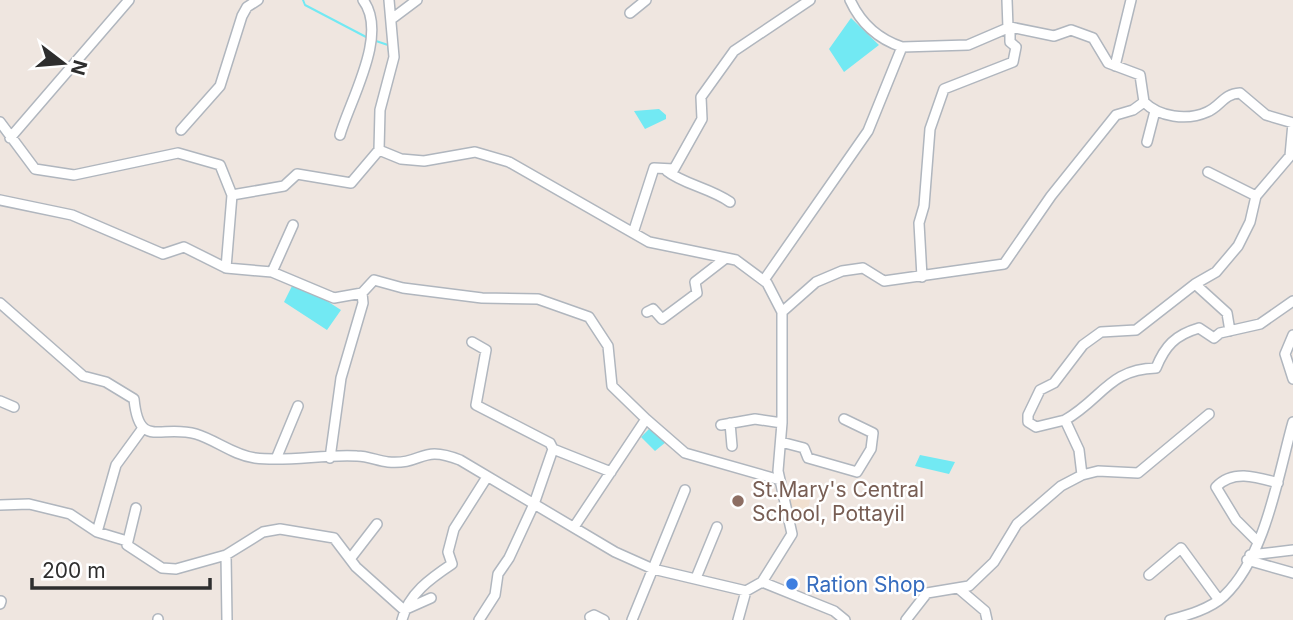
<svg xmlns="http://www.w3.org/2000/svg" width="1293" height="620" viewBox="0 0 1293 620" font-family="Inter,sans-serif">
	<rect width="100%" height="100%" fill="#efe6e0"/>
	<path fill="#f1e0d0" d="M785 493 810 500 806 522 792 518Z"/>
	<path fill="#72e9f3" d="M851 18 879 45 844 72 829 49Z
		M659 109 666 115V119L645 129 634 111Z
		M292 286 313 292 341 310 327 330 284 302Z
		M651 427 666 442 655 451 641 437Z
		M920 455 955 462 949 474 915 466Z"/>
	<g fill="none" stroke-linecap="round" stroke-linejoin="round">
		<path stroke="#72e9f3" stroke-width="2" d="M303 0 305 5 368 38
			M373 40 388 45 389 52"/>
		<g stroke="#b0b6be" stroke-width="12">
			<path id="minor" d="M389 0 394 57 380 110 379 150 401 159 424 161 475 152 509 162 649 242 736 260 767 283 782 312
				M850 0C861 24 878 39 902 47
				M1007 0 1008 28
				M630 13 646 0
				M393 18 417 0
				M1115 66 1131 0
				M0 122 35 169 74 175 178 153 220 165 232 195 226 268
				M181 130 220 86 242 16 247 7 258 0
				M340 135C350 100 389 34 363 0
				M10 138 129 0
				M1147 142 1155 111
				M667 171C683 184 710 188 730 202
				M1208 172 1256 196
				M232 195 284 186 297 174 351 183 379 150
				M0 200 72 215 163 254 184 247 226 268 272 272 293 225
				M633 233 654 168 674 169 702 119 701 97 734 51 810 0
				M272 272 334 298 362 293 374 280 403 288 482 298 538 299 589 317 608 346 612 386 646 419 574 527
				M922 277 919 223 924 206 930 129 944 89 1013 62 1016 47 1010 42V27
				M764 280 868 131 902 47 968 45 1010 27 1054 36 1071 30 1093 38 1108 63 1140 75 1144 102C1159 117 1187 121 1207 112 1221 106 1223 94 1240 93L1266 115 1293 123
				M1195 284 1227 313 1230 331
				M0 303 83 376 106 382 134 399C139 450 160 424 196 434 216 440 233 455 255 458 289 462 323 454 357 456 368 456 378 461 388 462 424 465 420 444 460 460L615 552 653 569 746 591 762 582 834 611 845 620
				M647 312 653 309 662 319 697 293 695 282 726 258
				M1293 335 1285 354 1293 379
				M472 342 486 350 476 405 550 443 553 449 611 472
				M0 401 14 407
				M646 419 685 453 780 480
				M1065 420 1036 427 1028 422V415L1040 390 1054 383 1083 345 1101 332 1136 330 1195 284 1216 272 1238 246 1250 222 1256 196 1290 156 1293 123
				M730 423 732 446
				M721 425 755 419 782 423
				M781 442 804 448 808 458 857 472 871 449 873 433 844 419
				M330 458 341 378 363 303 362 293
				M276 459 298 406
				M1082 475 1098 471 1138 473 1209 414
				M0 505 29 504 70 514 97 532 127 541
				M136 508 127 545 162 568 176 569 226 555 263 532 280 529 334 538 356 567 404 610 431 598
				M97 532 116 465 143 428
				M1257 541 1236 520 1216 487C1233 469 1257 477 1278 483
				M226 555 227 620
				M1250 555 1293 550
				M350 559 377 524
				M1247 560 1293 573
				M1149 575 1181 548 1219 600
				M696 578 717 527
				M762 582 792 534 778 471 782 423V312L816 282 842 271 863 268 884 281 1004 264 1051 196 1116 115 1133 110 1144 102
				M958 588 985 611 987 620
				M0 604 1 601
				M590 617 594 615 604 620
				M158 619V620
				M402 620C408 594 431 578 452 564L448 552 454 529 487 477
				M479 620 495 595 498 574 509 558 534 504 553 449
				M632 620 685 490
				M738 620 746 591
				M906 620 927 593 969 586 994 562 1017 524 1061 486 1082 475 1079 450 1065 420C1102 399 1109 369 1156 368 1165 346 1175 335 1199 328L1214 338 1220 333 1260 324 1293 301
				M1170 620C1188 615 1210 609 1224 596 1266 556 1278 475 1293 422"/>
		</g>
		<use href="#minor" stroke="#fff" stroke-width="9"/>
	</g>
	<circle fill="#8d6e63" stroke="#fff" stroke-width="2.5" cx="738" cy="501" r="7"/>
	<circle fill="#3f7fe0" stroke="#fff" stroke-width="2.5" cx="792" cy="584" r="7"/>
	<g text-anchor="middle" dominant-baseline="central" stroke-width="5" stroke-linejoin="round" paint-order="stroke">
		<g font-size="21" fill="#785e54" stroke="#fff" text-anchor="start">
			<text x="752" y="489">St.Mary's Central<tspan x="752" dy="24">School, Pottayil</tspan></text>
		</g>
		<g font-size="21" fill="#366cbe" stroke="#fff" text-anchor="start">
			<text x="806" y="584">Ration Shop</text>
		</g>
	</g>
	<g transform="translate(63 63) rotate(106)" stroke="#ffffff" stroke-width="5" paint-order="stroke">
	<path d="M0-5L12 26L0 18L-12 26Z" fill="#2e2e2e"/>
	<text y="-10" font-size="19" font-weight="bold" text-anchor="middle" fill="#2e2e2e">N</text>
	</g>
	<path d="M32 578v10h178v-10" fill="none" stroke="#2e2e2e" stroke-width="3.5"/>
	<text x="42" y="578" font-size="21" fill="#2e2e2e" stroke="#ffffff" stroke-width="5" paint-order="stroke">200 m</text>
</svg>
